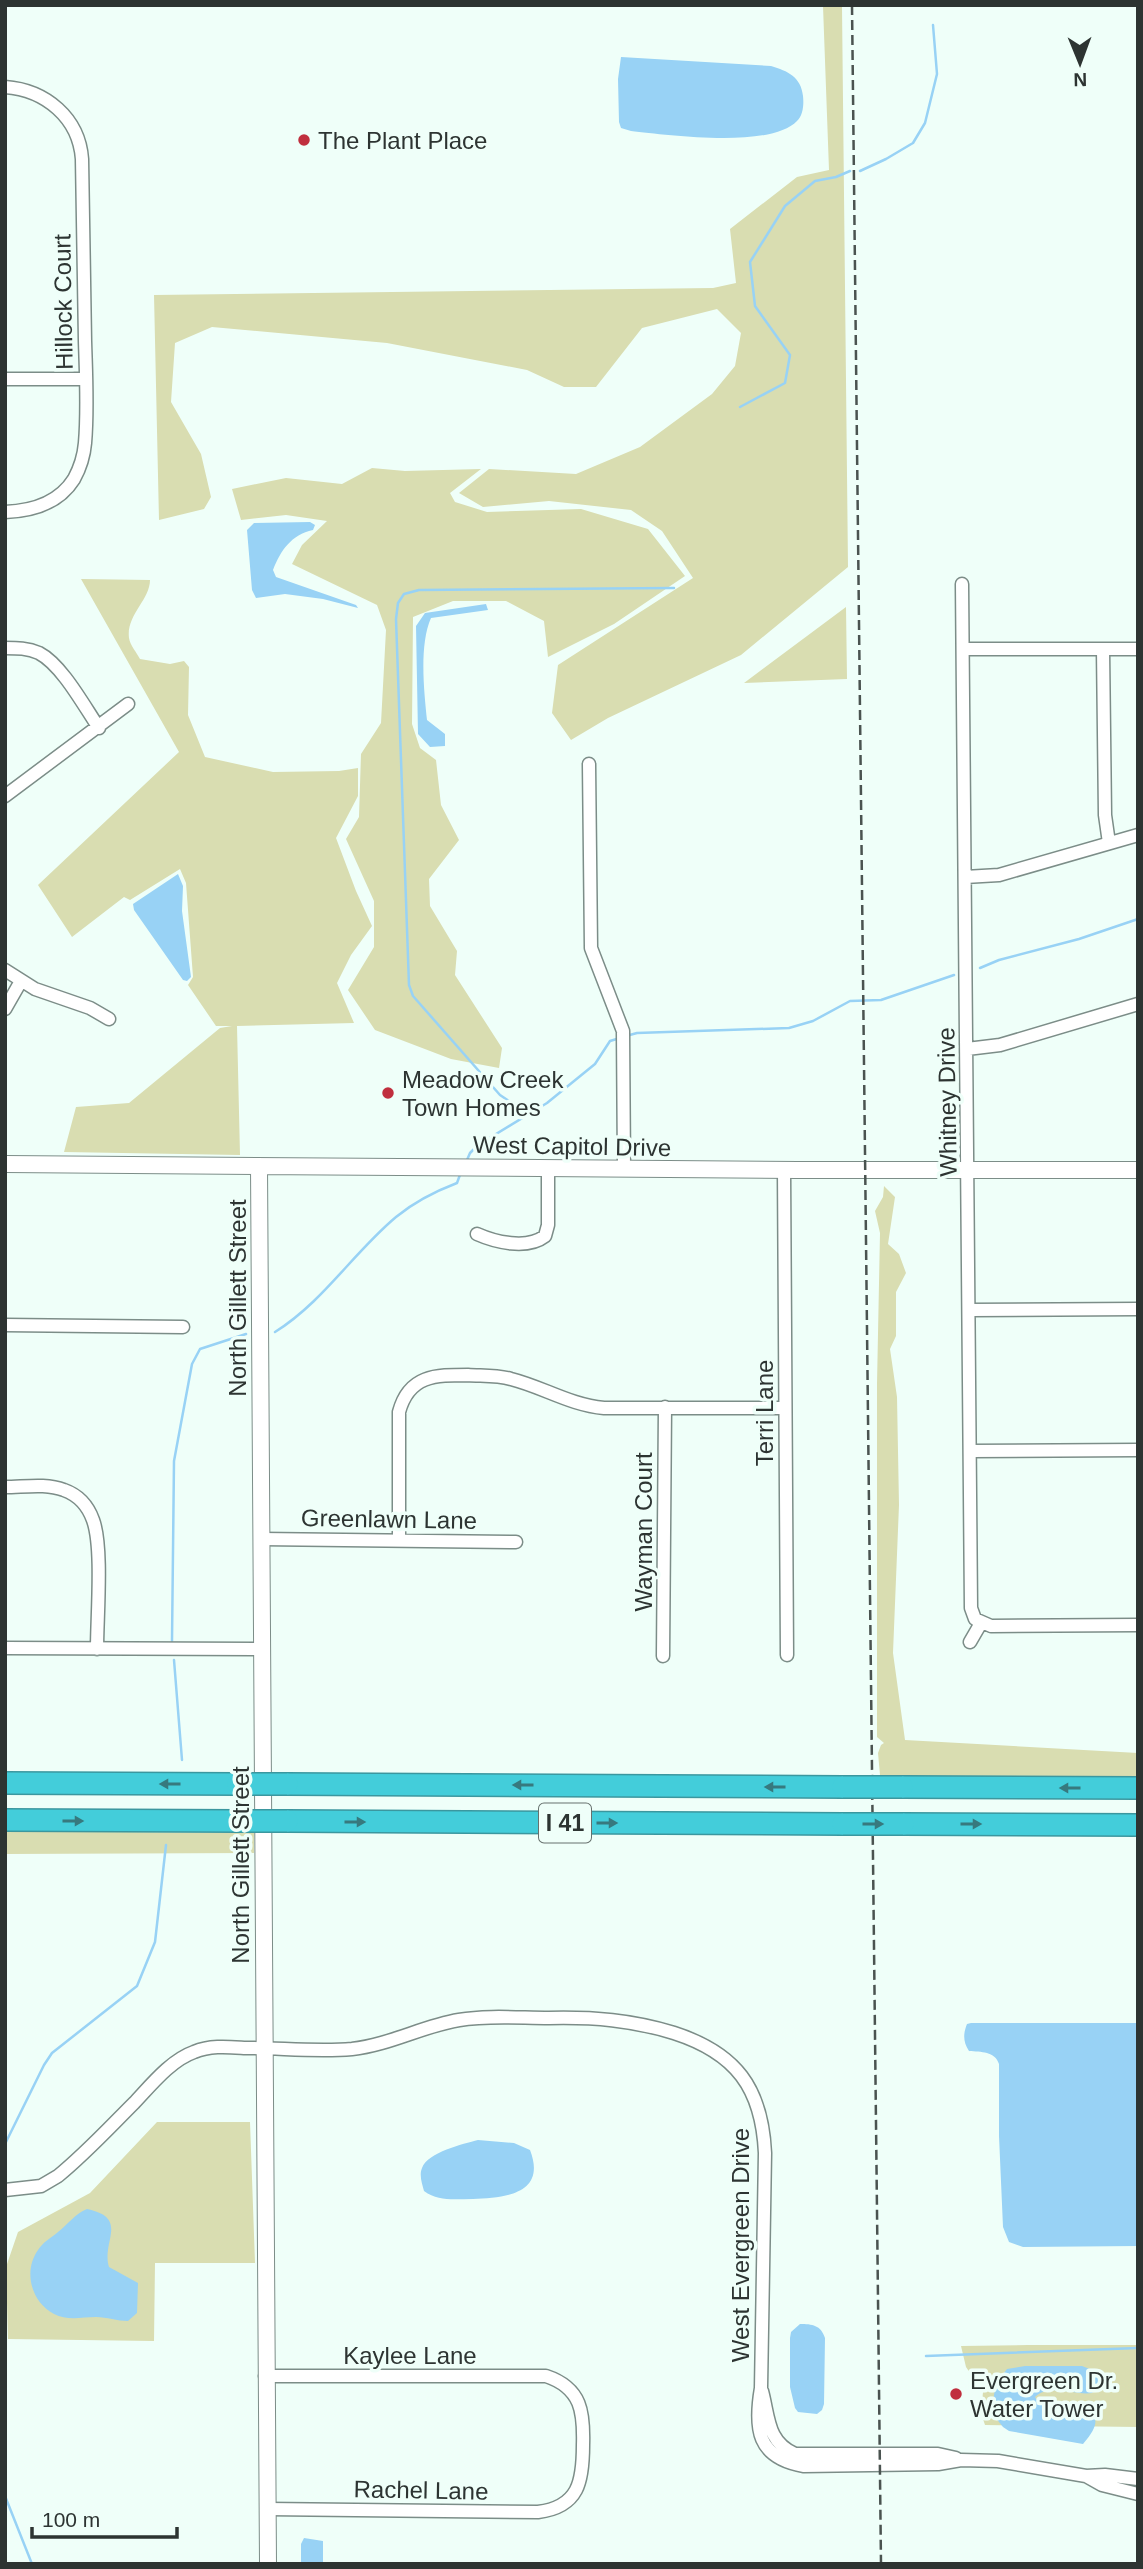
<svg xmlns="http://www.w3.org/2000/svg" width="1143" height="2569" viewBox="0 0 1143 2569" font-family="Helvetica,sans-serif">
	<rect width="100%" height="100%" fill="#effff9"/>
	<path fill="#d9ddb1" d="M823 6 842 7 848 567 741 655 608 718 571 740 552 713 558 665 693 578 662 531 631 510 549 501 483 507 459 493 489 469 576 474 640 447 712 394 735 366 741 333 717 309 642 328 596 387H564L527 370 387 343 212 327 175 343 171 402 201 454 211 497 204 509 159 520 154 295 713 288 736 283 730 229 797 177 829 170Z
		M372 468 405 471 481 469 450 493 455 502 487 512 581 509 648 529 685 576 614 624 548 657 544 621 506 601H453L413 617 412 724 420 748 436 760 441 805 459 840 429 879 430 906 457 951 455 975 502 1048 499 1068 451 1059 375 1030 348 990 374 947V901L346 839 359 817 361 754 381 723 386 630 377 605 292 564 302 545 327 521 286 515 241 520 232 489 286 478 342 484Z
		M81 579 150 580C150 600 126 615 129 638 130 645 137 653 140 659L170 664 184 661 189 667 188 715 205 757 273 772 339 771 358 768V796L336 838 356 891 372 926 351 955 337 983 354 1023 237 1026 240 1155 64 1152 76 1107 129 1103 220 1028 232 1026H216L188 985 193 977 186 883 180 869 130 900 124 897 72 937 38 885 179 752Z
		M846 607 847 679 744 683Z
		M884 1186 895 1197 888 1244 899 1254 906 1273 896 1292V1336L890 1349 897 1397 899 1505 893 1653 905 1740 1138 1753V1777L885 1778 880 1775 878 1753 881 1745 884 1743 877 1737V1384L880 1233 875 1211 883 1197Z
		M5 1831 254 1833V1853L5 1854Z
		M157 2122H250L255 2263H155L154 2341 8 2339 6 2267 18 2232 90 2193Z
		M1028 2345H1138V2427L985 2425 981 2413 983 2392 966 2367 961 2346Z"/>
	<path fill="#98d2f5" d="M621 57 771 66C788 71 801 77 803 96 804 105 803 115 797 121 770 149 668 135 631 131L621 128 619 122 618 79Z
		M310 522 315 525 313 530C291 535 281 550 273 570L276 577 356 605 358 608 323 599 285 594 256 598 252 590 247 530 254 523Z
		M486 604 488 610 431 618C419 645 424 691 427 720L445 734V746L430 747 418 734 416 626 425 613Z
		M178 874 183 886 182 911 191 977 187 981 183 980 134 910 133 904Z
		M971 2023H1138V2246L1023 2247 1009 2242 1003 2227 999 2136V2064C995 2051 981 2052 969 2051 963 2042 963 2034 967 2024Z
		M478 2140 514 2143 530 2150C547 2194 505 2198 473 2199 455 2199 439 2202 424 2191 422 2184 419 2175 422 2168 428 2152 463 2144 478 2140Z
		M87 2209C130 2218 101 2242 109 2267L138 2283 137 2313 128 2321C117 2321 107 2317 96 2317 82 2317 67 2321 54 2314 31 2302 23 2271 38 2250 43 2242 51 2238 58 2232 68 2224 75 2214 87 2209Z
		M800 2324C812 2324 821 2325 825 2338L824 2404 822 2410 817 2414 798 2412 795 2408 790 2387V2338L791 2332Z
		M1082 2366 1100 2373 1099 2385 1092 2393C1075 2396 1049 2383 1035 2397L1038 2402C1062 2410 1121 2401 1083 2444L1009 2431 1003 2427 995 2417 993 2401 996 2383 1007 2369 1025 2366Z
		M304 2538 323 2541V2564H301V2544Z"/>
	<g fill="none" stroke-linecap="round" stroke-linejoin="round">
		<path stroke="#98d2f5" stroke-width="2.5" d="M860 171 886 159 913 143 925 123 937 74 933 25
			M740 407 785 383 790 355 755 306 750 262 785 206 815 181 836 177 850 171
			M980 968 999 960 1079 939 1138 919
			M626 1036 637 1033 789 1028 813 1021 850 1001 881 1000 954 975
			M528 1114 500 1095 413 996 409 985 396 619 398 603 404 594 419 590 674 588
			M467 1160 470 1153 478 1145 547 1103 595 1064 610 1041 620 1038
			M275 1332C323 1302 353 1253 396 1217 413 1203 436 1191 457 1183L461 1172
			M172 1641 174 1461 192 1364 200 1349 246 1334
			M174 1660 182 1760
			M5 2144 44 2065 52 2053 137 1986 155 1942 166 1845
			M926 2356 1138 2348
			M5 2496 32 2564"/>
		<g stroke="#7c8d88" stroke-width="15">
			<path id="street" d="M5 87C46 90 79 118 82 159 83 220 84 281 85 341 86 375 88 410 85 443 84 455 80 468 74 479 59 503 33 511 5 512
				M5 379H86
				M962 584 971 1608 975 1619 991 1626 1138 1625
				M5 648C17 648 28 648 39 653 62 665 84 706 99 728
				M963 649H1138
				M1103 650 1105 815 1109 843
				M589 764 591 948 623 1031 624 1169
				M5 796 128 704
				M965 877 999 875 1138 835
				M5 970 35 989 90 1008 109 1019
				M5 1009 21 981
				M967 1049 1000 1045 1138 1004
				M784 1170 787 1655
				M477 1234C495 1242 527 1250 545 1236L548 1225V1168
				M970 1310 1138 1309
				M5 1325 183 1327
				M971 1451 1138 1450
				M5 1487C24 1487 46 1483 64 1490 78 1495 88 1506 93 1520 103 1547 97 1616 97 1649
				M261 1539 516 1542
				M399 1539V1412C409 1375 435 1375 468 1375 482 1376 497 1375 511 1379 543 1387 570 1405 604 1408H784
				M970 1642 981 1623
				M5 1648 262 1649
				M663 1656 665 1407
				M5 2190 41 2186 58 2176C85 2154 109 2128 134 2103 151 2085 171 2060 194 2052 211 2045 229 2047 246 2048 281 2048 317 2052 352 2049 389 2045 423 2026 459 2020 488 2015 520 2018 549 2018 593 2017 632 2020 674 2033 736 2053 762 2088 765 2153L761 2388C754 2429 757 2458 804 2466L938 2464 961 2460 998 2461 1086 2476 1102 2485 1138 2494
				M265 2376H546C582 2388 584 2413 583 2445 583 2481 579 2507 538 2512L267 2509
				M762 2391C769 2417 767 2442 795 2454H938L956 2458
				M1086 2476 1105 2475 1138 2479"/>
		</g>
		<g stroke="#7c8d88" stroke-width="18">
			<path id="secondary" d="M5 1164 798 1170H1138
				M259 1166 268 2564"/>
		</g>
		<g stroke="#3b979f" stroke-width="24">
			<path id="highway" d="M5 1783 238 1784
				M287 1784 843 1787
				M902 1787 1138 1788
				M5 1820 239 1821
				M287 1821 843 1824
				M903 1824 1138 1825"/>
		</g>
		<use href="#street" stroke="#fff" stroke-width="12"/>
		<use href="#secondary" stroke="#fff" stroke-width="16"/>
		<use href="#highway" stroke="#43cdda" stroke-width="21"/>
		<path stroke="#4a5350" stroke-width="2.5" stroke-dasharray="10 5" stroke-linecap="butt" d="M852 5 881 2564"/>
		<g stroke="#3b979f" stroke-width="24" stroke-linecap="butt">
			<path id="highway-bridge" d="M238 1784H287
				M843 1787H902
				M239 1821H287
				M843 1824H903"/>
		</g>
		<use href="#highway-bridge" stroke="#43cdda" stroke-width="21"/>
	</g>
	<defs><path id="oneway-solid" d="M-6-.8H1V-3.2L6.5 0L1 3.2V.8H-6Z" transform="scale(1.75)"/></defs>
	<g fill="#37797e">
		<use href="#oneway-solid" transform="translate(170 1784) rotate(-180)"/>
		<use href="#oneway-solid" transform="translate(523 1785) rotate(-180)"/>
		<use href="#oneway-solid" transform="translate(775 1787) rotate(-180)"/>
		<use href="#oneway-solid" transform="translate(1070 1788) rotate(-180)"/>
		<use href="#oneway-solid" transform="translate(73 1821)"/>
		<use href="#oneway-solid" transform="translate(355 1822)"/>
		<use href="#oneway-solid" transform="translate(607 1823)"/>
		<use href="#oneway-solid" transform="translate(873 1824)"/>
		<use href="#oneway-solid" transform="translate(971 1824)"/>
	</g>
	<g fill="#c02f3e" stroke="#effff9" stroke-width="2.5">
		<circle cx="304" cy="140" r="7"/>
		<circle cx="388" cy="1093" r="7"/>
		<circle cx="956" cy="2394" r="7"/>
	</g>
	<g text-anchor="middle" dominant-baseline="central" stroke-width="7" stroke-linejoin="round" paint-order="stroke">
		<rect fill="#effff9" stroke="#67716e" stroke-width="2" x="539" y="1803.5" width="52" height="39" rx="5"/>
		<g font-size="23" font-weight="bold" fill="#2d3432">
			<text x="565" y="1823">I 41</text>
		</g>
		<g font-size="24" fill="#2d3432" stroke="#effff9" text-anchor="start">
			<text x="318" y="140">The Plant Place</text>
			<text x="402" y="1079">Meadow Creek<tspan x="402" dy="28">Town Homes</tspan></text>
			<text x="970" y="2380">Evergreen Dr.<tspan x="970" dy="28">Water Tower</tspan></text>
		</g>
		<g font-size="24" fill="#2d3432" stroke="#effff9">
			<text transform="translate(63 302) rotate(-91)">Hillock Court</text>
			<text transform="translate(947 1102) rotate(-91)">Whitney Drive</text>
			<text transform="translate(572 1146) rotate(1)">West Capitol Drive</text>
			<text transform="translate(237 1298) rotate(-90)">North Gillett Street</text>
			<text transform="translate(764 1413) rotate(-90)">Terri Lane</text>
			<text transform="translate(389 1519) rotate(1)">Greenlawn Lane</text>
			<text transform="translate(643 1532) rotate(-90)">Wayman Court</text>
			<text transform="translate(240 1865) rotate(-90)">North Gillett Street</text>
			<text transform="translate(740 2245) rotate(-90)">West Evergreen Drive</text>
			<text x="410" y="2355">Kaylee Lane</text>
			<text transform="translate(421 2490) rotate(1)">Rachel Lane</text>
		</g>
	</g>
	<rect width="1143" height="2569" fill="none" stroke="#2d3432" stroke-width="14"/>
	<g transform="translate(1080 63) rotate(179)" stroke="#effff9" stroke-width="5" paint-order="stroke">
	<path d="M0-5L12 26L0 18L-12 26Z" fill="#2d3432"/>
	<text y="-10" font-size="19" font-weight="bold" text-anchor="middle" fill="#2d3432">N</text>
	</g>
	<path d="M32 2527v10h145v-10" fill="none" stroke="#2d3432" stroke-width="3.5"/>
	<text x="42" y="2527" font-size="21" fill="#2d3432" stroke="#effff9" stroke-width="5" paint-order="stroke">100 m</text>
</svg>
